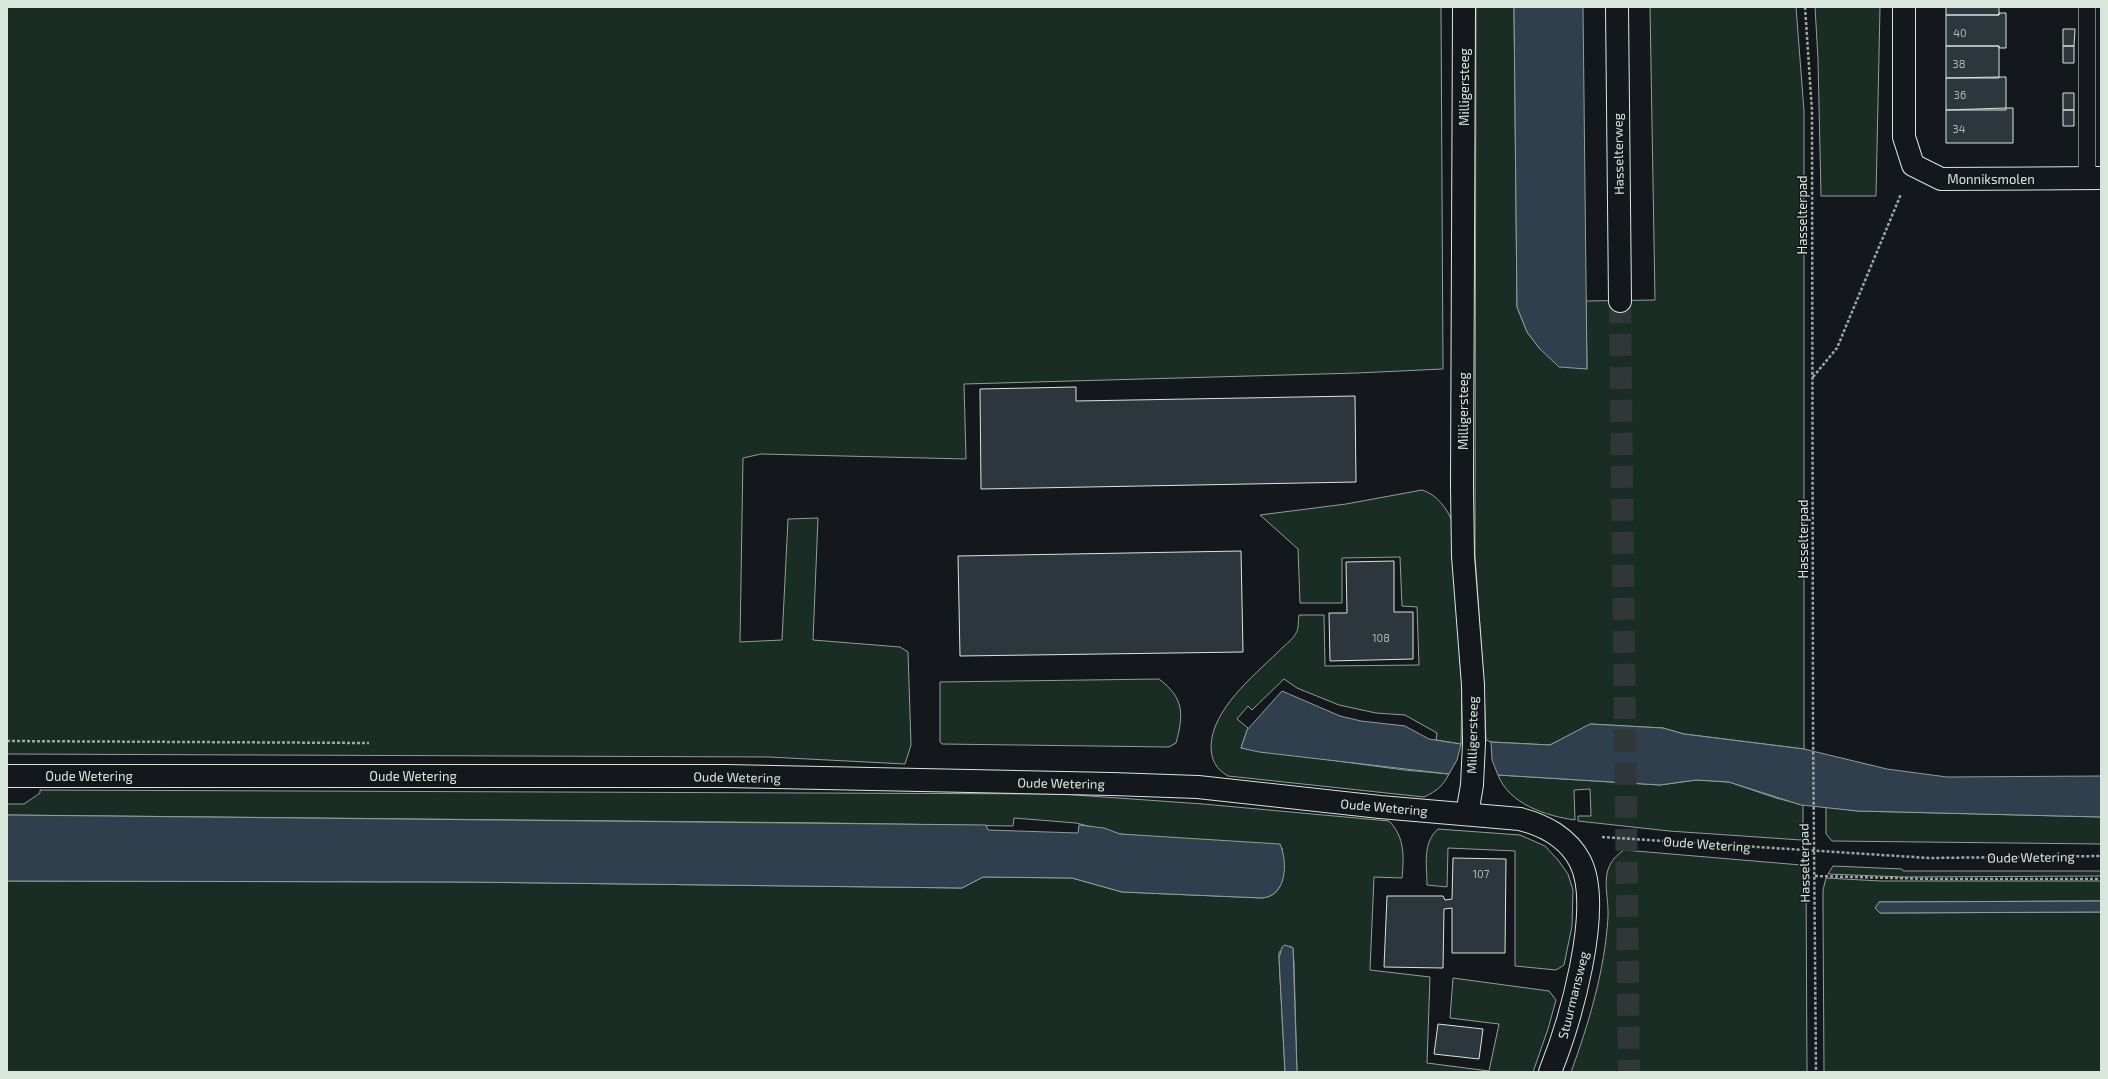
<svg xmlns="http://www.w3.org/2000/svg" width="2108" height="1079" viewBox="0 0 2108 1079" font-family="'Exo 2',sans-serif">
	<rect width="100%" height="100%" fill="#14181c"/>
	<path fill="#1a2d24" stroke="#939e99" d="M7 7H1441L1443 369 1357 373 964 384 966 459 761 454 743 458 740 642 782 640 788 519 818 518 813 640 900 647 908 652 911 745 905 764 769 757 7 754Z
		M1476 7H1514L1517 307 1527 332 1540 349 1587 369 1586 301 1655 300 1650 7H1796L1804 111V749L1684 734 1663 728 1591 724 1550 745 1491 742 1486 740 1484 685 1475 555Z
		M1815 7H1880L1876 196H1821L1818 59Z
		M1422 490C1436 494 1447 508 1452 521L1462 688 1461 744 1436 740 1437 733 1405 715 1376 713 1339 705 1297 688 1284 679 1252 710 1248 706 1237 719 1248 728 1241 748 1404 770 1449 774C1443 786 1437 791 1424 797L1228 776C1216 769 1211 760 1211 746 1212 710 1253 676 1277 653 1282 647 1293 640 1296 633 1299 629 1298 620 1299 615H1324L1325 666 1419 665 1417 607 1402 606 1400 557 1342 558V603H1300L1298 549 1260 515 1346 504Z
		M1159 679C1184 698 1184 714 1176 743L1169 747 942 744 940 742V682Z
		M1498 775 1660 785 1696 780 1729 782 1776 798 1803 805V831L1805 832 1801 840 1669 831 1578 821V816H1591L1590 789 1574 790 1575 820C1546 816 1509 804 1498 775Z
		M40 790 1061 794 1203 804 1389 821C1405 837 1404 857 1402 878L1374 877 1370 970 1430 977 1427 1063 1489 1071 1499 1024 1450 1018 1453 978 1549 991 1556 1000 1548 1029 1533 1072H1297L1294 964 1293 948 1290 946 1279 952V958L1285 1072H7V881L462 882 962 888 983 877 1072 878 1122 892 1262 898C1287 896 1284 867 1282 848L1120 834 1076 823 1014 818 1013 826 829 823 7 815V804H24L40 793Z
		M1826 807 1858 811 2101 817V844L1832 841 1826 834Z
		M1438 829 1520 835 1545 846 1558 860 1568 874 1573 890 1572 926 1564 965 1556 970 1515 966V851L1448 848 1447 887 1427 885C1427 865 1422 843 1438 829Z
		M1624 850 1801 865 1806 873 1807 1072H1571C1589 1023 1605 969 1608 917 1609 890 1597 868 1624 850Z
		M1833 866 1902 869 1903 871H2101V876L1903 877 1828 874Z
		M1826 878 1881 881H2101V901L1879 902 1880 913 2101 912V1072H1824L1823 908V890Z"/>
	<path fill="#2f3f4d" stroke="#939e99" d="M1514 7H1583L1587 369 1559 367 1540 349 1527 332 1517 307Z
		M1282 691 1340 716 1361 721 1405 726 1429 739 1461 744 1457 760 1449 774 1259 752 1241 748 1247 730Z
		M1590 724 1663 728 1684 734 1804 749 1887 769 1947 777 2101 776V817L1858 811 1801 805 1729 782 1696 780 1660 785 1498 775 1492 760 1491 742 1550 745Z
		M7 815 986 825 988 830 1078 833 1079 825 1104 828 1120 834 1280 844C1288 862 1287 896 1262 898L1122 892 1072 878 983 877 962 888 462 882 7 881Z
		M2101 901V912L1880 913 1875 908 1879 902Z
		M1285 945 1293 948 1297 1072H1285L1279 958 1282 947Z"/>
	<path fill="#2c363c" stroke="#d8e6dc" d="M1946 7H1999V15H1946Z
		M1999 13H2006V48H1999V46H1946V15H1999Z
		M2063 29H2075L2074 46H2063Z
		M1946 46H1999V78H1946Z
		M2063 46H2074V63H2063Z
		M1999 77H2006V110H1946V78Z
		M2063 93H2074V110H2063Z
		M2006 108H2013V143H1946V110Z
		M2063 110H2074V126H2063Z
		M1076 387V401L1355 396 1356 482 981 489 980 389Z
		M1241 551 1243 652 960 656 958 556Z
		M1394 561V612H1413V659L1330 661 1329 613H1347L1346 562Z
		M1453 858 1506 859 1505 953H1452V908L1444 909 1443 968 1384 967 1387 896H1443L1445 900 1452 899Z
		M1438 1024 1483 1029 1479 1059 1434 1054Z"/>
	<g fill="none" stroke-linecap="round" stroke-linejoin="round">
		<path stroke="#313739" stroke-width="22" stroke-dasharray="22 11" stroke-linecap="butt" d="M1620 301 1629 1072"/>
		<g stroke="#d8e6dc" stroke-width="18">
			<path id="service" d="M2087 178V7"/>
		</g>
		<g stroke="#d8e6dc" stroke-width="24">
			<path id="minor" d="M1464 7 1462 486 1463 556 1473 685 1474 743 1472 785 1467 814
				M1904 7V137L1913 165 1941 179 2101 178"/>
		</g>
		<g stroke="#d8e6dc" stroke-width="24">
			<path id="tertiary" d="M7 776H725L1112 784 1198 787 1380 807 1520 819C1544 825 1568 838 1580 861 1604 908 1569 1025 1550 1072"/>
		</g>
		<g stroke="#d8e6dc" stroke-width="24">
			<path id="primary" d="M1617 7 1620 301"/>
		</g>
		<path stroke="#9da8a2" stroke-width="2.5" stroke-dasharray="3 2" stroke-linecap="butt" d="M1805 7 1812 111 1813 729 1816 1072
			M1813 377 1837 348 1901 194
			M7 741 369 743
			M1602 837 1929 858 2101 856
			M1815 876 1933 879H2101"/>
		<use href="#service" stroke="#14181c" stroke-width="17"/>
		<use href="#minor" stroke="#14181c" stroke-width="22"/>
		<use href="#tertiary" stroke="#14181c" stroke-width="22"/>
		<use href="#primary" stroke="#14181c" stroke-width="22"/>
	</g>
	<g text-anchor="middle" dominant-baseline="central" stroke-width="3" stroke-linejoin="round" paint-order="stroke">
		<g font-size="11" fill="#adbab4">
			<text x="1960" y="32">40</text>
			<text x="1959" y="63">38</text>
			<text x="1960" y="94">36</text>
			<text x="1959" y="128">34</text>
			<text x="1381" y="637">108</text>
			<text x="1481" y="873">107</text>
		</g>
		<g font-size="13" fill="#d8e6dc" stroke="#14181c">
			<text transform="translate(1464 87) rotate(-90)">Milligersteeg</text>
			<text transform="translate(1618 154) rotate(-91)">Hasselterweg</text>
			<text x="1991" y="179">Monniksmolen</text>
			<text transform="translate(1802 215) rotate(-90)">Hasselterpad</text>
			<text transform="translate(1463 411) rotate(-90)">Milligersteeg</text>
			<text transform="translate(1803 539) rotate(-90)">Hasselterpad</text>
			<text transform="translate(1472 735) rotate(-89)">Milligersteeg</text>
			<text x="89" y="776">Oude Wetering</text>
			<text x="413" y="776">Oude Wetering</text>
			<text transform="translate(737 777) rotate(1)">Oude Wetering</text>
			<text transform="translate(1061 783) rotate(1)">Oude Wetering</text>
			<text transform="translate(1384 807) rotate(5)">Oude Wetering</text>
			<text transform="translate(1707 844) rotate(4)">Oude Wetering</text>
			<text transform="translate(2031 857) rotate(-1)">Oude Wetering</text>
			<text transform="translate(1804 863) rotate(-91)">Hasselterpad</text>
			<text transform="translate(1573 995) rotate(-76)">Stuurmansweg</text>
		</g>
	</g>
	<rect width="2108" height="1079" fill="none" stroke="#d8e6dc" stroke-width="16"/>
</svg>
